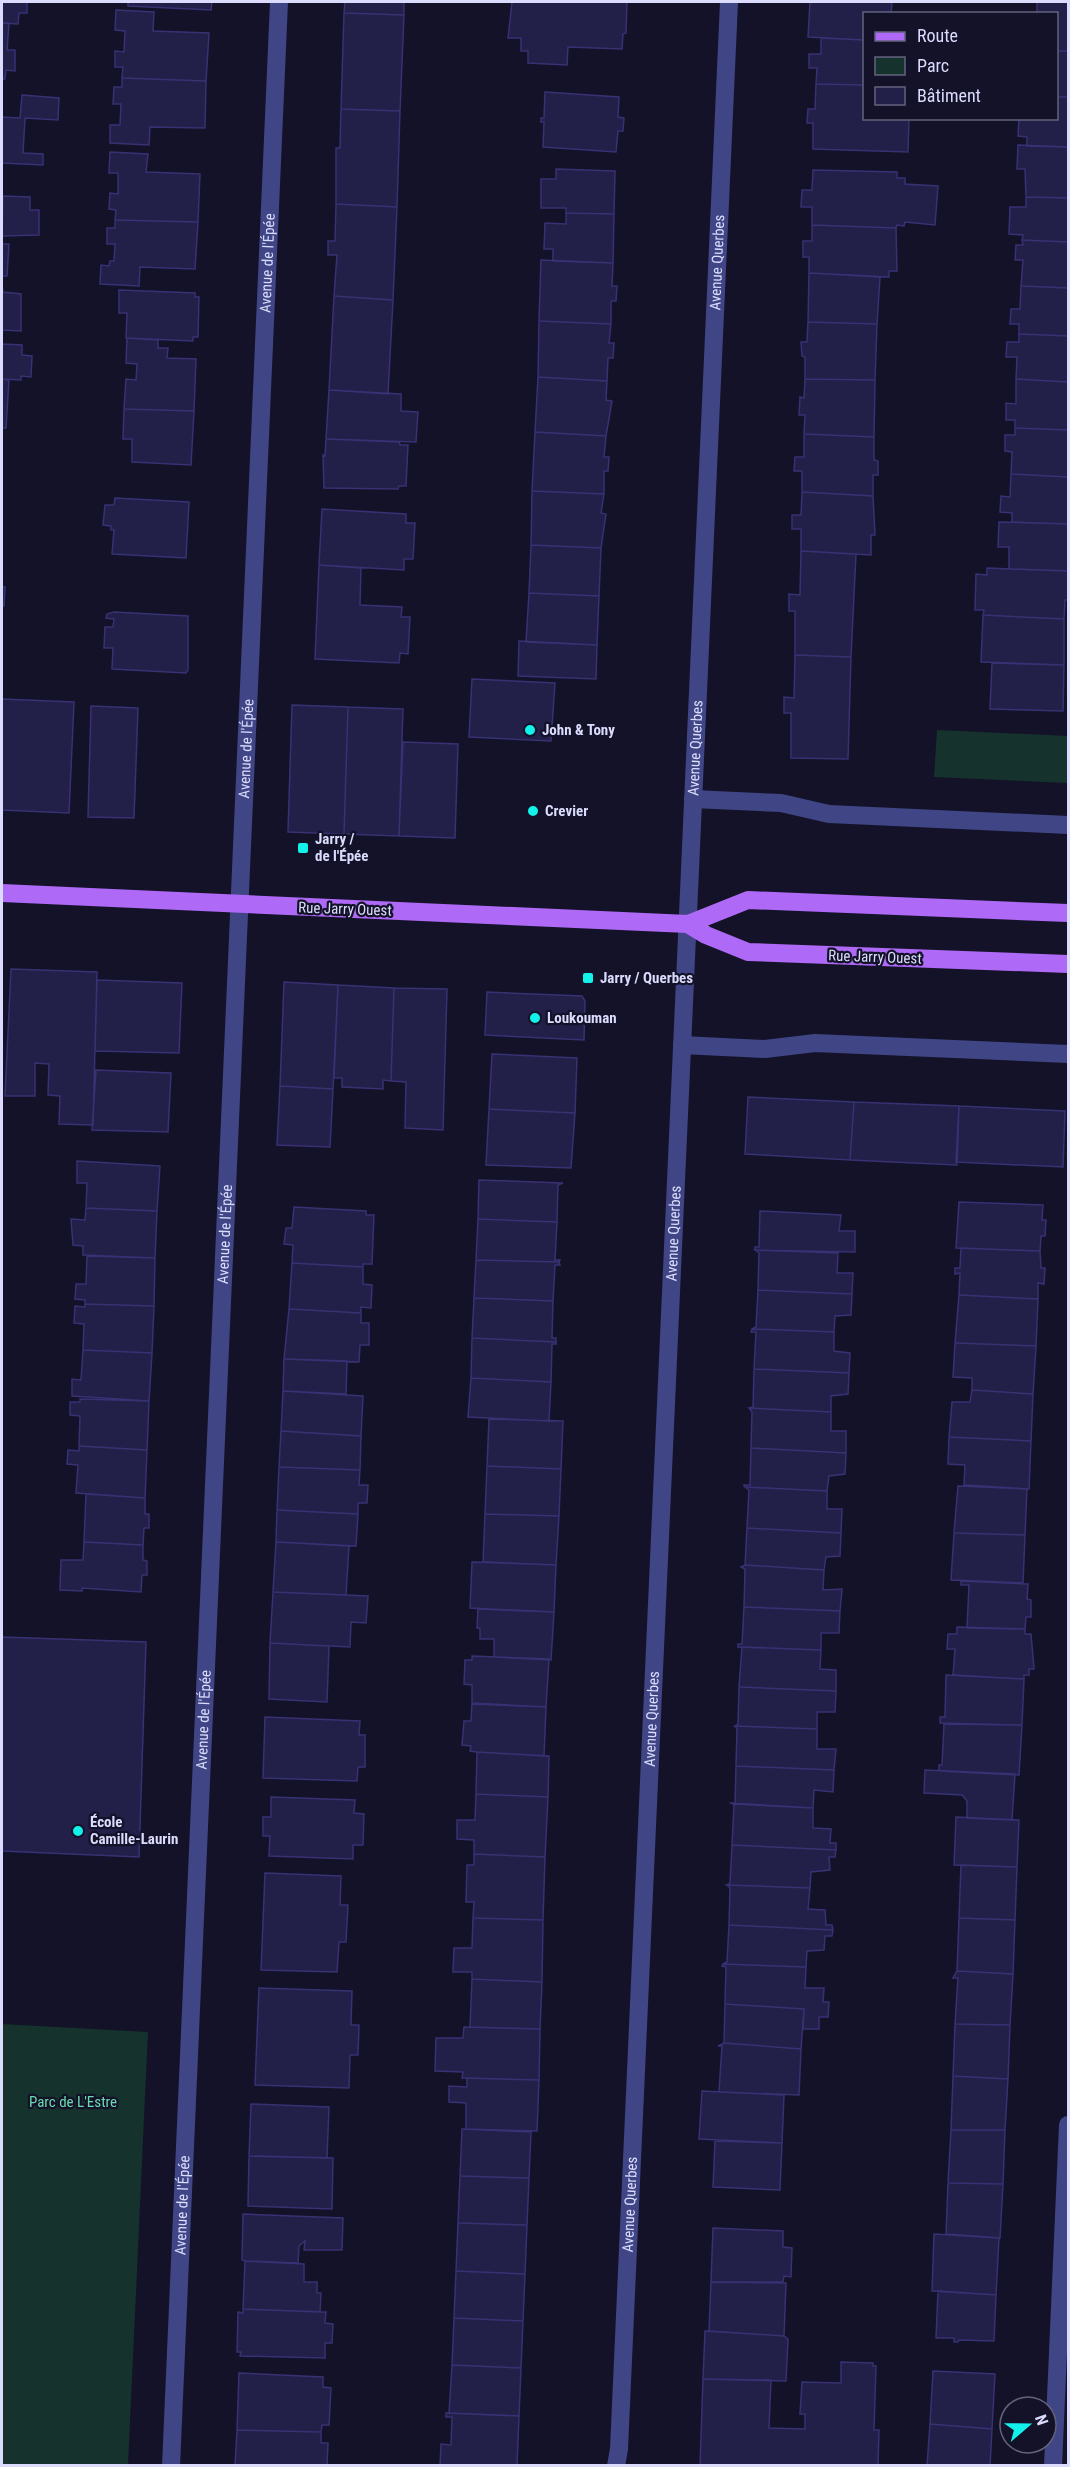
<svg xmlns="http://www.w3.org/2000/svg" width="1070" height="2467" viewBox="0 0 1070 2467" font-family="'Roboto Condensed',sans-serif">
	<rect width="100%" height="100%" fill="#131228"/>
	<path fill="#15322d" d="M937 730 1068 736V783L934 777Z
		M2 2024 148 2032 128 2465H2Z"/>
	<path fill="#221f48" stroke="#373273" stroke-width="1.5" d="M2 2H27V13H19L18 24 2 23Z
		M128 2H212L211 10 128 6Z
		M345 2H404V15L344 13Z
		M512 2H627L626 33 623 34 622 49 568 47 567 65 528 63V51H521V38H508Z
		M810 2H892L891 14H864V40L808 37Z
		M1037 2H1068V51H1056V14H1037Z
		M116 10 154 12 153 31 209 33 206 81 122 78 123 67H115V51L124 52 125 31 115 30Z
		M344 13 404 15 400 111 341 109Z
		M2 23H9L7 50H15V71L6 70 5 79H2Z
		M821 38 864 40V85L816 84 817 68H809V54H821Z
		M1056 51H1068V97H1056Z
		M122 78 206 81 205 128 150 127 149 145 110 143V125H120L121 104H113L114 87H122Z
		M816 84 864 85V118H909L908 152 813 149V123H807L808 109H815Z
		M545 92 619 97 618 117 624 118 623 131H618L616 152 543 147 544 122H541V118H544Z
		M22 95 59 98 58 120 25 118 23 153 43 154V165L2 163V117L20 118Z
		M1056 97H1068V147L1027 146V137L1018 136 1019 119 1056 118Z
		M341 109 400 111 397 207 336 204V148H340Z
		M1018 145 1068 147V198L1026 197 1025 169H1017Z
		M110 152 148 154 146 172 200 174 198 222 115 220 116 210 109 209 110 193 118 194V173H109Z
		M556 169 615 171 614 214 566 213V208H541V179H556Z
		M813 170 897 172V178H905V184L938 186 935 225 905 222 904 226 897 225 896 228 812 225V207H801L802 190H812Z
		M3 196 30 197V210H39V235L2 236Z
		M1026 197 1068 198V242L1022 240 1023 235 1009 234 1010 207H1026Z
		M336 204 397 207 393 300 334 296 337 255H328V241H335Z
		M566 213 614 214 613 263 553 261V249H544L545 223 566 224Z
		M115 220 198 222 195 269 140 267 139 286 100 284 101 265 109 266 110 261H114L115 244H107V228H115Z
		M812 225 896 228 897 271H889V277L809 273V257H803V241H812Z
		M1022 240 1068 242V288L1021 286 1023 260H1015L1016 245H1023Z
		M2 244H9L7 276H2Z
		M541 260 613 263 612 286H617L616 301H611V324L539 321Z
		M809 273 880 277 877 324 808 322Z
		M2 286 3 292 21 294V331L2 330Z
		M1021 286 1068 288V336L1019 334V324H1010L1011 309H1020Z
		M119 290 195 293V297H199L198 337H193V341L126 338 127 313H119Z
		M334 296 393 300 388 394 329 390Z
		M539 321 611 324 609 343H614L613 358H608L607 381 538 377Z
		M808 322 877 324 875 380 805 379V357L802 356 801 342H807Z
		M1019 334 1068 336V382L1016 379 1017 357H1006L1007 342H1019Z
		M127 338 158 340V348H168L167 358 196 359 194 411 124 409 126 379 136 380 137 364 126 363Z
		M2 344 22 345V355L32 356 31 377 21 376V380L2 379Z
		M538 377 607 381 606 400 612 401 606 436 535 432Z
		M2 379 9 380 6 428H2Z
		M805 379 875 380 874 437 804 434 805 415H799L800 397 804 398Z
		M1016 379 1068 382V430L1015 428V420H1006V403L1016 404Z
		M329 390 401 394V411L418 412 416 442 326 439Z
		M124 409 194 411 191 465 132 462V439H123Z
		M1015 428 1068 430V477L1011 474 1012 452 1005 451V435H1015Z
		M535 432 606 436 604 457H609L608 471H604V494L532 491Z
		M804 434 874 437V460L878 461V475H873V496L802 492V471H794L795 457H804Z
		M326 439 399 442 400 445H408L406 486H399L398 489 324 488 323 455 325 456Z
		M1011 474 1068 477V524L1012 522V513L1000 512 1001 496 1010 497Z
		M532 491 604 494 601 513 606 514 601 548 531 545Z
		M802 492 873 496 875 535H871V555L801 551V529H792V515H801Z
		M115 498 189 502 186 558 112 554 114 530H111V526L103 525 105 505H114Z
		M322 509 406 514V523H415L413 559H404V570L319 565Z
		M999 522 1068 524V571L1009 569V547H998Z
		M531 545 601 548 599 596 529 593Z
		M801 551 856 554 851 657 795 655V611H789V594L800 595Z
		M319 565 361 568 360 605 402 607 401 617H410L408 654 400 653 399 663 315 659Z
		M987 568 1068 571V600H1065L1064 619 983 615 984 610H975L976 574 987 575Z
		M2 587H5L4 606H2Z
		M529 593 599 596 597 645 526 642Z
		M114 612 188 616V670L186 673 112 669 113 648H104L105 627H113L114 619 106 618 107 614Z
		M983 615 1064 619V665L981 662Z
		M519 641 597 645 596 679 518 676Z
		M795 655 851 657 848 759 791 758V713H784V697L794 698Z
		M992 663 1064 665 1063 711 990 709Z
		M472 679 555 683 551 741 469 737Z
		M2 699 74 702 69 813 2 810Z
		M292 705 348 707 344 834 288 832Z
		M91 706 138 708 134 818 88 817Z
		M348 707 403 709 399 836 344 834Z
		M403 742 458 744 455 838 399 836Z
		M11 969 97 972 93 1125 59 1124 60 1096 48 1095 49 1064 35 1063V1096H5Z
		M97 980 182 983 179 1053 95 1051Z
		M284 982 338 985 333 1089 280 1086Z
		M338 985 394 988 391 1081 383 1080V1089L342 1087V1078H334Z
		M394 988 447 989 443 1130 405 1128 406 1082 391 1081Z
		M487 992 582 996 585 1001 584 1040 485 1035Z
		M492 1054 577 1058 575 1113 489 1109Z
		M96 1070 171 1073 168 1132 92 1130Z
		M280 1086 333 1089 330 1147 277 1145Z
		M748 1097 854 1102 850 1160 745 1154Z
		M854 1102 959 1106 957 1165 850 1160Z
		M959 1106 1065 1111 1063 1167 956 1162Z
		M489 1109 575 1113 571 1168 486 1165Z
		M77 1161 160 1166 157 1211 86 1208 87 1183H77Z
		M479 1180 563 1183 558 1185 557 1222 478 1219Z
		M959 1202 1043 1205 1042 1220H1046L1045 1236H1041L1040 1251 956 1248Z
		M294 1207 366 1211V1215H374L372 1264H363V1267L292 1263 293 1245 284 1244 286 1228H292Z
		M86 1208 157 1211 155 1258 83 1255V1246L73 1245 71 1219 85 1220Z
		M760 1211 841 1215 839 1231H855V1252L755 1250V1247H759Z
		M478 1219 557 1222 555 1260H560L559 1262 476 1260Z
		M961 1248 1040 1251 1041 1268H1045L1044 1284 1038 1283V1299L959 1295 960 1273 955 1274V1268H960Z
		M755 1250 838 1253 837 1273H853L852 1294 758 1290 759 1253Z
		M87 1256 155 1258 154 1306 85 1304V1300L75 1299 76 1284H86Z
		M476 1260 559 1262 560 1265H555L553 1301 474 1298Z
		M292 1263 363 1267V1284L372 1285 371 1308 361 1307V1313L289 1309Z
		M758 1290 852 1294 851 1315 835 1316 834 1332 752 1329 756 1327Z
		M959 1295 1038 1299 1036 1346 955 1343Z
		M474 1298 553 1301 552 1338H556V1342L472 1338Z
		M85 1304 154 1306 152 1353 83 1350 84 1324 74 1323 75 1306 85 1307Z
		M289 1309 361 1313V1323H369V1345H360L359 1362 284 1359Z
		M752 1329 834 1332V1351L850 1353 849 1373 754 1369 756 1332H751Z
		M472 1338 556 1342V1344H552L551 1382 471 1378Z
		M955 1343 1036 1346 1033 1394 972 1390V1378L953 1377Z
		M83 1350 152 1353 149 1401 72 1396V1379L81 1380Z
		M284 1359 347 1361 346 1394 283 1391Z
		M754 1369 849 1373 848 1394 831 1396V1412L749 1408 753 1407Z
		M471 1378 551 1382 549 1421 468 1417Z
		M972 1390 1033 1394 1031 1441 949 1437 952 1402H970Z
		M283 1391 363 1396 361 1436 281 1431Z
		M80 1399 149 1401 147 1450 79 1446 80 1416 70 1415V1402H80Z
		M749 1408 831 1412V1431H846V1453L751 1448 752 1412Z
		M489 1419 563 1421 561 1469 487 1466Z
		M281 1431 361 1436 360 1470 279 1467Z
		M949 1437 1031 1441 1029 1489 964 1485 965 1465 948 1464Z
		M79 1446 147 1450 145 1498 76 1493 78 1465 67 1464 68 1450 79 1451Z
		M751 1448 846 1453 845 1474 829 1476 827 1491 745 1487 744 1485H750Z
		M487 1466 561 1469 559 1516 485 1514Z
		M279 1467 360 1470 359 1485H368L367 1503H358V1514L277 1510Z
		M958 1486 1027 1489 1025 1535 954 1533Z
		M745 1487 827 1491V1509H842L841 1533 747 1528 749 1490Z
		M86 1494 145 1498V1514H149V1528H144L143 1545 84 1542Z
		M277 1510 358 1514 356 1546 276 1542Z
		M485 1514 559 1516 556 1565 483 1562Z
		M747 1528 841 1533 840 1556 826 1557 824 1570 745 1565Z
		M954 1533 1025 1535 1023 1583 951 1580Z
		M84 1542 143 1545V1560L147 1561V1575H142L141 1592 82 1588V1591L60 1590 61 1560H83Z
		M276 1542 349 1546 346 1595 273 1592Z
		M472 1562 556 1565 554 1612 470 1608Z
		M745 1565 824 1570 823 1590 842 1589 840 1611 744 1607 745 1569 741 1567Z
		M961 1581 1028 1584 1027 1599 1031 1600V1617H1026L1025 1629 967 1628 969 1585H961Z
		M273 1592 368 1596 366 1623 351 1622 350 1647 270 1643Z
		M744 1607 840 1611 839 1633H821V1650L738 1647V1644H742Z
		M478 1609 554 1612 551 1660 494 1657V1639H480V1628H477Z
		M957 1627 1025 1629V1634H1031L1034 1669H1029V1675H1024V1679L953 1675 955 1649H947L948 1634H957Z
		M2 1637 146 1642 139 1857 2 1851Z
		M270 1643 329 1646 327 1702 269 1699Z
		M742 1647 821 1650 820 1669 836 1670V1691L739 1687Z
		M472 1656 549 1659 546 1707 472 1704V1685L464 1684 465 1660H472Z
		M946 1675 1024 1679 1022 1725 940 1723V1717H945Z
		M739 1687 836 1691 835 1712H817V1729L735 1726 738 1724Z
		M472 1703 546 1707 544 1756 477 1752 470 1751 471 1746 462 1745 464 1721H471Z
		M265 1717 360 1721 359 1735H365V1767H358L357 1781 263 1778Z
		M944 1724 1022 1725 1019 1775 939 1771V1765H942Z
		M735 1726 817 1729V1749H836L834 1770 736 1766 737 1729Z
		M477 1752 549 1756 548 1797 476 1794Z
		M736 1766 834 1770 833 1792 814 1790 813 1808 735 1804Z
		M925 1770 1015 1774 1012 1820 967 1818V1801L962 1795 924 1793Z
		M476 1794 548 1797 545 1857 474 1854V1840L457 1839V1820H475Z
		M271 1797 355 1800 354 1813 364 1814 363 1845H353V1859L269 1856 270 1836H263V1817H271Z
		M731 1803 813 1808V1828L831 1829 830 1843H836V1850L732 1845 734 1805Z
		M956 1817 1019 1820 1017 1867 954 1865Z
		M732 1845 836 1850 835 1857H829L830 1870 811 1872 810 1888 727 1885 730 1883Z
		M474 1854 545 1857 543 1920 473 1918 474 1902H466L467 1865H474Z
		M961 1865 1017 1867 1015 1920 959 1918Z
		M265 1873 341 1876 340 1905H348L346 1942H339L337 1972 261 1970Z
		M727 1885 810 1888 808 1909 825 1910 826 1925H832L833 1930 729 1925 730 1888Z
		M473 1918 543 1920 542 1982 472 1979V1972H453L454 1948H472Z
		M959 1918 1015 1920 1013 1974 957 1971Z
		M729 1925 833 1930 832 1936H825L824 1950 807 1951 806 1967 723 1964 727 1962Z
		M723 1964 806 1967 805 1988H824L823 2002H829L828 2017H819V2029H803L804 2009 725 2004 726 1967 722 1966Z
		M957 1971 1013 1974 1010 2025 955 2024 958 1978H953Z
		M472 1979 542 1982 540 2029 470 2027Z
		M259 1988 352 1991 351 2025H359L358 2055H350L349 2088 255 2085Z
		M725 2004 804 2009 801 2049 724 2043Z
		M955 2024 1010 2025 1008 2079 953 2076Z
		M464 2027 540 2029 539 2080 462 2078 463 2072 435 2071 436 2038H463Z
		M724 2043 801 2049 799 2095 719 2092 722 2046H718Z
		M953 2076 1008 2079 1005 2130H951Z
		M467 2078 539 2080 537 2131 466 2129V2103L449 2102V2086L467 2087Z
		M702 2091 784 2095 782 2143 699 2139Z
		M251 2104 329 2107 327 2158 249 2156Z
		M462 2129 531 2132 529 2178 460 2176Z
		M951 2130H1005L1003 2184 948 2183Z
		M715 2141 782 2143 780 2190 713 2187Z
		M249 2156 333 2158 332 2209 248 2206Z
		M460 2176 529 2178 527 2225 458 2223Z
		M948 2183 1003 2184 1000 2238 946 2234Z
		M243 2214 343 2218 342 2250H304L305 2241 299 2246 298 2263 245 2261 242 2260Z
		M458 2223 527 2225 525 2274 456 2271Z
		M713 2228 783 2231V2247L792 2248 791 2277 784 2276 783 2282H711Z
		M934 2234 999 2238 996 2295 932 2291Z
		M245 2261 304 2264V2282H317V2293H321L320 2312 243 2309Z
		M456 2271 525 2274 523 2321 454 2318Z
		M711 2282 786 2283 784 2336 709 2331Z
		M938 2291 996 2295 994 2341 959 2340 958 2342H954V2338H936Z
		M243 2309 326 2312 325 2323 333 2324 332 2343H325V2358L240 2356 241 2352H237L238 2312 243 2313Z
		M454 2318 523 2321 521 2368 452 2365Z
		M705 2331 784 2336 788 2339 786 2381 703 2379Z
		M841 2362 873 2363V2366H876L874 2430H879L878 2466H700L703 2379 771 2380 769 2428 805 2429V2414H800L802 2382 841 2383Z
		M452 2365 521 2368 519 2416 449 2413Z
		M933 2371 995 2374 992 2429 930 2424Z
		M239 2373 323 2377V2387L331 2388 329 2425H322L321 2432 237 2430Z
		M446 2413 519 2416 517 2466H440L441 2444 451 2445 452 2417H446Z
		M930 2424 992 2429 990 2466H927Z
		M237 2430 321 2432V2443H328L327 2466H235Z"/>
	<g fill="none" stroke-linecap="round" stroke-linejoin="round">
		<g stroke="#404685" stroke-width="18">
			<path d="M693 799 781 803 829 814 1068 825"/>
			<path d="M682 1045 765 1049 815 1043 1068 1054"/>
			<path id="s1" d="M171 2466 279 2"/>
			<path id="s2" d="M616 2466 619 2449 729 2"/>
			<path d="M1053 2466 1068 2125"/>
		</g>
		<path stroke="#af69f7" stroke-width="18" d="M2 893 688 924 748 900 1068 913
			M688 924 706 935 748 952 1068 964"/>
	</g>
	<g fill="#12f2eb" stroke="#131228" stroke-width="2">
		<circle cx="530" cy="730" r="6"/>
		<circle cx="533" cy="811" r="6"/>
		<rect x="297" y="842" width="12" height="12" rx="3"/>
		<rect x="582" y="972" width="12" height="12" rx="3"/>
		<circle cx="535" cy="1018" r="6"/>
		<circle cx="78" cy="1831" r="6"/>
	</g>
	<g text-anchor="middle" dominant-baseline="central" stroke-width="4.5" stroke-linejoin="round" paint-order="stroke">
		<g font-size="15" fill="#dbdcfd" stroke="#131228">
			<text stroke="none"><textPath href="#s1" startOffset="2205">Avenue de l'Épée</textPath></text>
			<text stroke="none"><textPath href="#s2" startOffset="2206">Avenue Querbes</textPath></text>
			<text stroke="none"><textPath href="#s1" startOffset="1719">Avenue de l'Épée</textPath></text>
			<text stroke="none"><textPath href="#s2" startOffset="1720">Avenue Querbes</textPath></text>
			<text transform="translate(345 909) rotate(2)">Rue Jarry Ouest</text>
			<text transform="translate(875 957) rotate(2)">Rue Jarry Ouest</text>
			<text stroke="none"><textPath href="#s1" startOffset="1233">Avenue de l'Épée</textPath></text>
			<text stroke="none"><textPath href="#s2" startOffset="1234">Avenue Querbes</textPath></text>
			<text stroke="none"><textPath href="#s1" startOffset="747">Avenue de l'Épée</textPath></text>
			<text stroke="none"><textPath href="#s2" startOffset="748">Avenue Querbes</textPath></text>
			<text stroke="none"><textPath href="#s1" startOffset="261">Avenue de l'Épée</textPath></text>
			<text stroke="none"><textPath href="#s2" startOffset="262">Avenue Querbes</textPath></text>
		</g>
		<g font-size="15" font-weight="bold" fill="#dbdcfd" stroke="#131228" text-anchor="start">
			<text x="542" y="730">John &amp; Tony</text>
			<text x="545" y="811">Crevier</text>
			<text x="315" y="839">Jarry /<tspan x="315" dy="17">de l'Épée</tspan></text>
			<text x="600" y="978">Jarry / Querbes</text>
			<text x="547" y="1018">Loukouman</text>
			<text x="90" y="1822">École<tspan x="90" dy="17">Camille-Laurin</tspan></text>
		</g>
		<g font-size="15" fill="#6adab0" stroke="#131228">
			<text x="73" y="2102">Parc de L'Estre</text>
		</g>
	</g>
	<rect width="1070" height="2467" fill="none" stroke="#dbdcfd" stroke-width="6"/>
	<rect x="863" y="12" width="195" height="108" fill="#131228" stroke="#63637d" stroke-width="1.5"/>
	<rect x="875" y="32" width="30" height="9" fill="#af69f7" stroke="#63637d" stroke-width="1.5"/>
	<text x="917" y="42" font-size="18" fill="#dbdcfd">Route</text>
	<rect x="875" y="57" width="30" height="18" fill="#15322d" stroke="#63637d" stroke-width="1.5"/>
	<text x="917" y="72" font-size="18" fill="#dbdcfd">Parc</text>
	<rect x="875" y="87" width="30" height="18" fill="#221f48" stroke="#63637d" stroke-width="1.5"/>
	<text x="917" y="102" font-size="18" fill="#dbdcfd">Bâtiment</text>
	<g transform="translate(1028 2425) rotate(70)"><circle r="28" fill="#131228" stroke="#63637d" stroke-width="1.5"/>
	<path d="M0-4.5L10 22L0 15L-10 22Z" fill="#12f2eb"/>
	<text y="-9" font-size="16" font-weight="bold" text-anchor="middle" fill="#dbdcfd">N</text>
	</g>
</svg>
